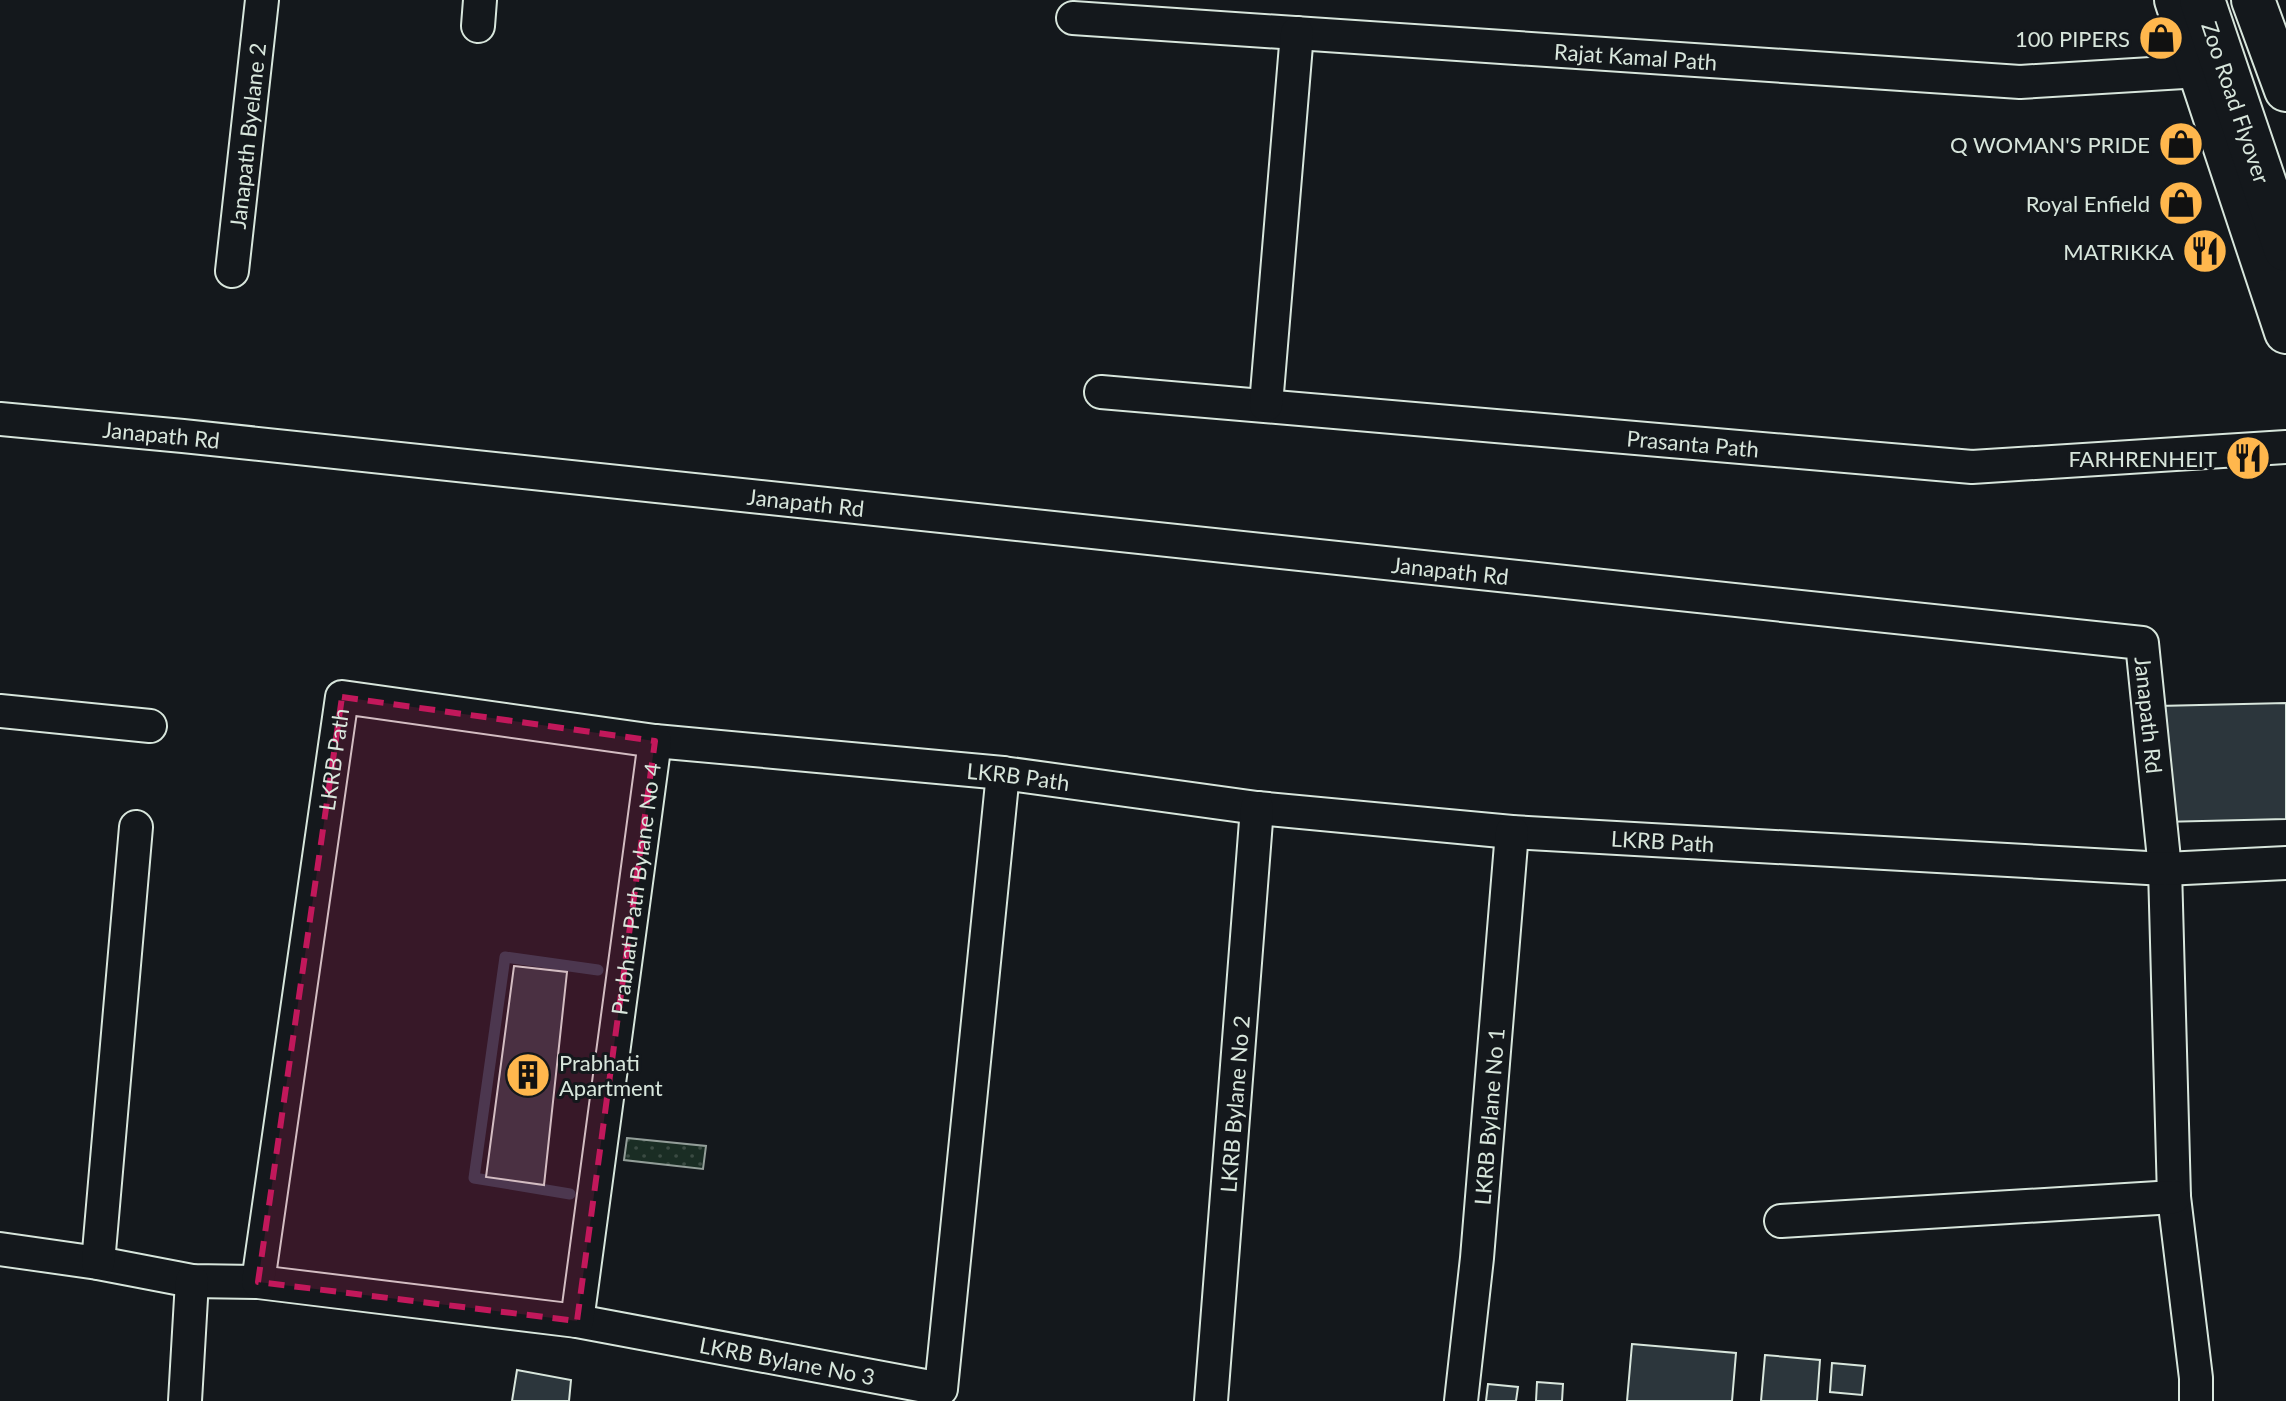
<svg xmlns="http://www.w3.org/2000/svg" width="2286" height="1401" viewBox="0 0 2286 1401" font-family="Lato,sans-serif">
	<defs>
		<pattern id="grass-dots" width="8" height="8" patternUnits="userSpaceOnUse" patternTransform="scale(2)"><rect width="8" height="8" fill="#1a2d24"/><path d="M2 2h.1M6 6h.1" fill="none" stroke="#3b4b43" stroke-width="1.8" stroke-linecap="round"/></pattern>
	</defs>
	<rect width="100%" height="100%" fill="#14181c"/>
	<path fill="url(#grass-dots)" stroke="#939e99" stroke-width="2" d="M627 1138 706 1146 703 1169 624 1160Z"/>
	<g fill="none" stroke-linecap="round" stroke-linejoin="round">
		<path stroke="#2f3f4d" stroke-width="11" d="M570 1194 474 1178 505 957 598 970"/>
	</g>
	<path fill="#2c363c" stroke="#d8e6dc" stroke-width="2" d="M2286 703V819L2161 822 2158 706Z
		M514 966 567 972 544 1185 486 1177Z
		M1632 1344 1736 1353 1732 1401H1627Z
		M1765 1355 1820 1360 1817 1401H1761Z
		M1832 1363 1865 1366 1862 1395 1830 1392Z
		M517 1370 571 1380 569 1401H512Z
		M1537 1382 1563 1384 1562 1401H1536Z
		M1488 1384 1518 1387 1516 1401H1486Z"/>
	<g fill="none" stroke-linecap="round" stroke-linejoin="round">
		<g stroke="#d8e6dc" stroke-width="36">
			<g id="minor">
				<path id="s1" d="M1073 18 2020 82 2200 71"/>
				<path d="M478 26 480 0"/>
				<path id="s2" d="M232 271 262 0"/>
				<path id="s3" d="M1101 392 1972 467 2286 447"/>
				<path d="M1266 405 1297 33"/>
				<path id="s4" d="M0 419 183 436 2142 643 2165 869 2174 1197 2196 1378V1401"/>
				<path d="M0 711 150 726"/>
				<path d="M1781 1221 2174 1197"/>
				<path id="s5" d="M0 1249 98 1263 192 1281 258 1282 577 1321 941 1389 1003 773"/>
				<path d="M98 1263 136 827"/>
				<path id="s6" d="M258 1282 342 697 655 741 1003 773 1257 808 1512 832 2165 869 2286 863"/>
				<path id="s7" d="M577 1321 655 741"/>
				<path d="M185 1401 192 1281"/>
				<path id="s8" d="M1211 1401 1257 808"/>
				<path id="s9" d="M1461 1401 1477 1258 1512 832"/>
			</g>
		</g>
		<g stroke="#d8e6dc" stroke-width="46">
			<path id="tertiary" d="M2176 0 2286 332
				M2253 0 2286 90"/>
		</g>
		<g stroke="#d8e6dc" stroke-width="48">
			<g id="secondary">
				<path id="s10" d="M2202 0 2286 249"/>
			</g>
		</g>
		<use href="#minor" stroke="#14181c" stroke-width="32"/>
		<use href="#tertiary" stroke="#14181c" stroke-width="42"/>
		<use href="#secondary" stroke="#14181c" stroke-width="44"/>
	</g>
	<path fill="#c2185b" fill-opacity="0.2" stroke="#c2185b" stroke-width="6" stroke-dasharray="16 10" stroke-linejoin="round" d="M342 697 655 741 577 1321 258 1282Z"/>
	<defs>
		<g id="shop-disc" transform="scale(2.3)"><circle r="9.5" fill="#ffb74d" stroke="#14181c"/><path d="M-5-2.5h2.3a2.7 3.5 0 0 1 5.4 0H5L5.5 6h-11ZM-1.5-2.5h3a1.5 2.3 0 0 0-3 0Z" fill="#111"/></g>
		<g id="restaurant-disc" transform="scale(2.3)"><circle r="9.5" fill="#ffb74d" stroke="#14181c"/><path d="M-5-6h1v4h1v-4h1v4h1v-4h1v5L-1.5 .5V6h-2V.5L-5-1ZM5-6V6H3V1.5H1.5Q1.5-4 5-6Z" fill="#111"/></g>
		<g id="building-disc" transform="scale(2.3)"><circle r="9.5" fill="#ffb74d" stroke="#14181c"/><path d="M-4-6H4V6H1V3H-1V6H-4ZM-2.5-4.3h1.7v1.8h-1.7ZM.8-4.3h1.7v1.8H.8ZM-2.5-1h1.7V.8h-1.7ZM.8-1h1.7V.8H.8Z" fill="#111"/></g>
	</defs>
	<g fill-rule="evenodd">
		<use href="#shop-disc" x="2161" y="38"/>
		<use href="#shop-disc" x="2181" y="144"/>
		<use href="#shop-disc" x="2181" y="203"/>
		<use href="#restaurant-disc" x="2205" y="251"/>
		<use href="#restaurant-disc" x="2248" y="458"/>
		<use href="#building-disc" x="528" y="1075"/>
	</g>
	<g text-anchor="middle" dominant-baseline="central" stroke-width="6" stroke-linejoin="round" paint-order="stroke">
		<g font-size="22" fill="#d8e6dc" stroke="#14181c" text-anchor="end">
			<text x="2130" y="38">100 PIPERS</text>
			<text x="2150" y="144">Q WOMAN'S PRIDE</text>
			<text x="2150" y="203">Royal Enfield</text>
			<text x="2174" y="251">MATRIKKA</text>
			<text x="2217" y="458">FARHRENHEIT</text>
			<text x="559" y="1062" text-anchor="start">Prabhati<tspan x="559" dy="25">Apartment</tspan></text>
		</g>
		<g font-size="22" fill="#d8e6dc" stroke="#14181c">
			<text stroke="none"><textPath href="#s1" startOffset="564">Rajat Kamal Path</textPath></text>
			<text stroke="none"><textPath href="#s10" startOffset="108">Zoo Road Flyover</textPath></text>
			<text stroke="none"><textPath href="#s2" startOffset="136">Janapath Byelane 2</textPath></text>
			<text stroke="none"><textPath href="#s4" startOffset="162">Janapath Rd</textPath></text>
			<text stroke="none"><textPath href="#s3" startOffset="594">Prasanta Path</textPath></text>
			<text stroke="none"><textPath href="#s4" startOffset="810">Janapath Rd</textPath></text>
			<text stroke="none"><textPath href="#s4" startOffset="1458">Janapath Rd</textPath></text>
			<text stroke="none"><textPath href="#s4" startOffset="2226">Janapath Rd</textPath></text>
			<text stroke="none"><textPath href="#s6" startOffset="528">LKRB Path</textPath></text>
			<text stroke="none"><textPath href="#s6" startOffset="1272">LKRB Path</textPath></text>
			<text stroke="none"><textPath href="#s6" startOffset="1920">LKRB Path</textPath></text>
			<text stroke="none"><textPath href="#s7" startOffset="436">Prabhati Path Bylane No 4</textPath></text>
			<text stroke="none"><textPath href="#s8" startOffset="298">LKRB Bylane No 2</textPath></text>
			<text stroke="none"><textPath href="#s9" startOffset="286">LKRB Bylane No 1</textPath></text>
			<text stroke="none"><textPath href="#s5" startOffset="796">LKRB Bylane No 3</textPath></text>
		</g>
	</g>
</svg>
